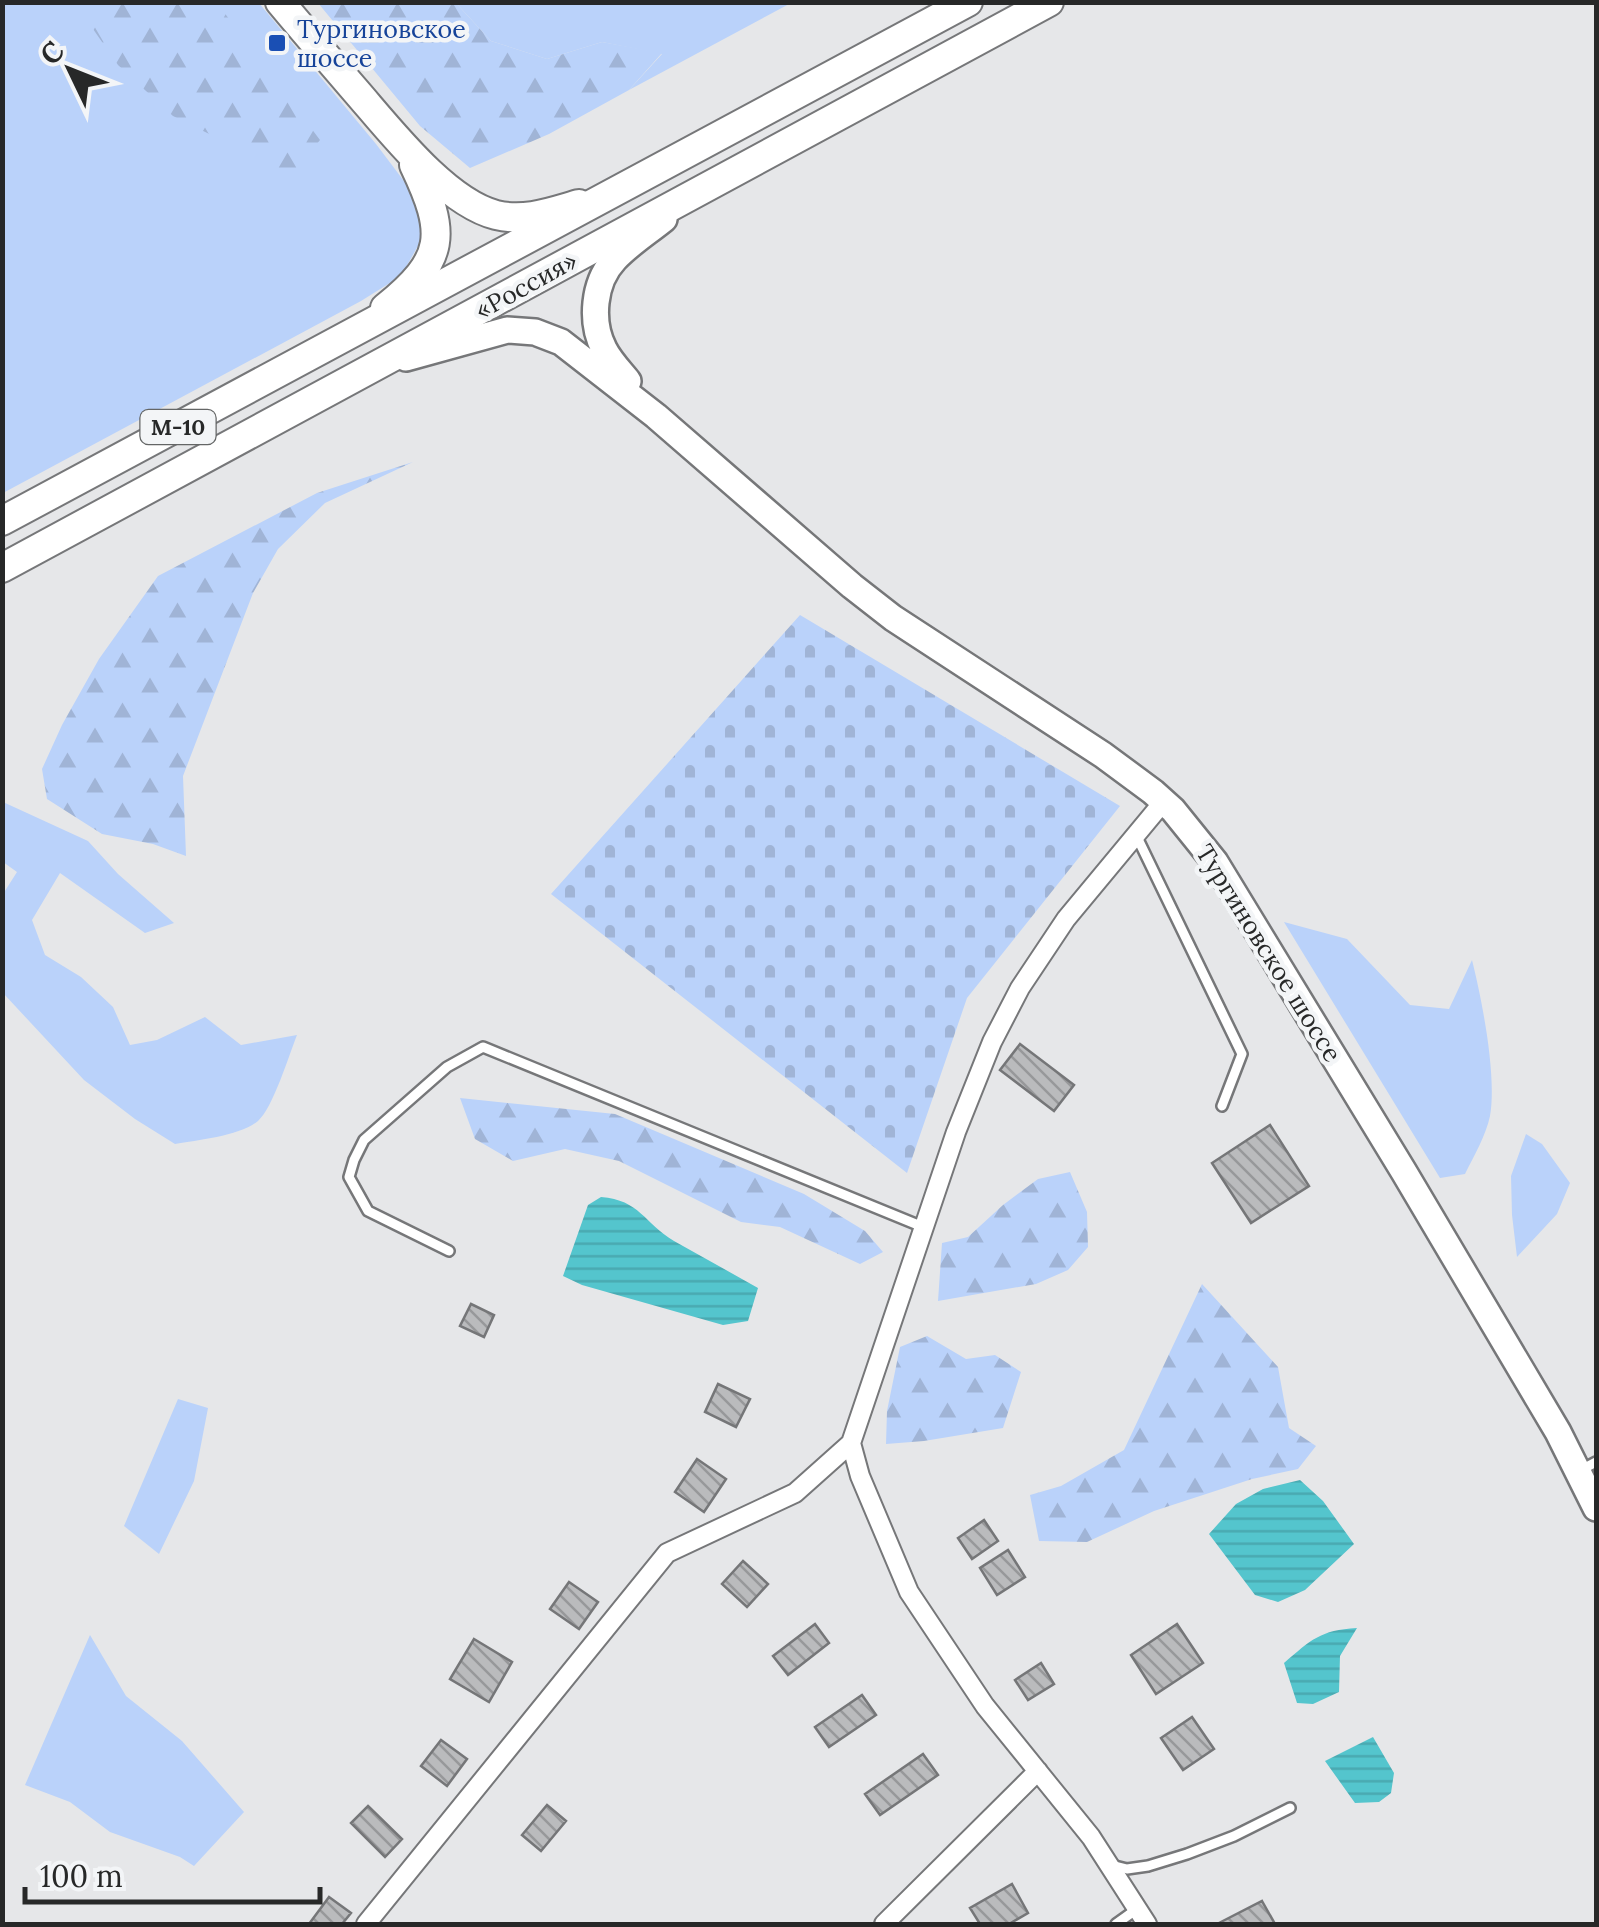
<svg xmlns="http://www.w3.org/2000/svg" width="1599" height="1927" viewBox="0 0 1599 1927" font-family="Lora,serif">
	<defs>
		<pattern id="forest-firs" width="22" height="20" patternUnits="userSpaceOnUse" patternTransform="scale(2.5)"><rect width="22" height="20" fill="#bad2fa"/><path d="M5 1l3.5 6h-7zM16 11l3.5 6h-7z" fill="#a0b4d6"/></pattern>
		<pattern id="cemetery-stones" width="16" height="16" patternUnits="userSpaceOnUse" patternTransform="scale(2.5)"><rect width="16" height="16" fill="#bad2fa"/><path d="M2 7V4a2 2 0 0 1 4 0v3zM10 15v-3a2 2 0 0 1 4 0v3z" fill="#a0b4d6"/></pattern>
		<pattern id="water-rules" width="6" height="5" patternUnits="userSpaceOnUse" patternTransform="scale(2.5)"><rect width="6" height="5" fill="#54c5cd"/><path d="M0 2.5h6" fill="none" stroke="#49a9b0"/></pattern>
		<pattern id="building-back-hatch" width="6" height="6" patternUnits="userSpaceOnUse" patternTransform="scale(2.5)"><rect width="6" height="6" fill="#babbbd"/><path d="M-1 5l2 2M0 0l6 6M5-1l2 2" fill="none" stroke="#97989a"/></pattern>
	</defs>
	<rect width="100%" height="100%" fill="#e6e7e9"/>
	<path fill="#bad2fa" d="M3 3H259L376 144 413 193 423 237 401 276 361 301 3 493Z
		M456 3H791L629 90 662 54 602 42 547 59 491 41Z
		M3 802 88 841 118 874 174 923 145 933 60 873 32 920 45 955 81 977 113 1007 130 1045 157 1040 205 1017 241 1045 297 1035C289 1055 273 1108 258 1121 240 1136 198 1140 175 1144L135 1119 84 1080 3 993V894L17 872 3 862Z
		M1284 922 1347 939 1410 1005 1449 1009 1472 960C1482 1000 1497 1076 1490 1116 1486 1135 1474 1156 1465 1174L1440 1178Z
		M1526 1134 1542 1144 1570 1183 1557 1214 1517 1257 1512 1215 1511 1176Z
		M178 1399 208 1408 194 1481 159 1554 124 1526Z
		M90 1635 126 1696 182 1741 244 1812 194 1866 180 1857 110 1832 70 1802 25 1785Z"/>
	<path fill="url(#forest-firs)" d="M75 3H217L320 140 292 175 173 116 118 65Z
		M318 3H456L491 41 547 59 602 42 662 53 629 90 549 134 470 168 420 126Z
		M413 462 325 503 278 549 253 593 183 776 186 856 153 844 102 834 47 799 42 769 62 725 99 659 158 576 317 493Z
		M460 1098 615 1114 804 1194 865 1231 883 1252 860 1264 780 1227 741 1222 619 1161 565 1149 513 1161 475 1139Z
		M1070 1172 1087 1212 1088 1247 1068 1270 1036 1284 938 1301 942 1243 968 1237 1003 1205 1038 1179Z
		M1202 1284 1278 1367 1289 1428 1316 1446 1298 1469 1252 1479 1154 1511 1087 1542 1039 1541 1030 1495 1061 1486 1124 1450Z
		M927 1336 966 1359 995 1355 1021 1372 1003 1428 924 1441 886 1444 887 1411 900 1347Z"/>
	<path fill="url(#cemetery-stones)" d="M800 615 1120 806 967 998 907 1173 551 894Z"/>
	<path fill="url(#water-rules)" d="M601 1197C640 1200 644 1223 674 1241 702 1257 730 1272 758 1288L748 1321 723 1325 582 1285 563 1276 588 1205Z
		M1300 1480 1323 1501 1354 1544 1305 1590 1278 1602 1255 1595 1209 1534 1236 1504 1263 1489Z
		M1357 1628 1340 1656 1339 1692 1313 1704 1297 1703 1284 1663C1311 1640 1320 1630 1357 1628Z
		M1373 1737 1394 1773 1391 1793 1379 1802 1355 1803 1325 1761Z"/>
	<path fill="url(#building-back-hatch)" stroke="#757678" stroke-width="2.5" d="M1020 1044 1074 1085 1054 1111 1000 1070Z
		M1270 1125 1309 1186 1251 1223 1212 1163Z
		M471 1304 494 1315 484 1337 460 1326Z
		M718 1384 750 1399 736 1427 705 1412Z
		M697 1459 726 1479 704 1512 675 1492Z
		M984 1520 998 1541 972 1559 958 1538Z
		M1008 1550 1025 1577 997 1595 980 1568Z
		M743 1561 768 1584 747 1607 722 1584Z
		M569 1582 598 1602 579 1629 550 1609Z
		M815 1624 829 1643 788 1675 773 1656Z
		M1177 1624 1203 1663 1156 1694 1131 1655Z
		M474 1639 512 1662 489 1702 450 1679Z
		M1041 1663 1054 1684 1028 1700 1015 1680Z
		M862 1695 876 1715 829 1747 815 1727Z
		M1192 1717 1214 1749 1183 1770 1161 1738Z
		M441 1740 467 1759 447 1786 421 1766Z
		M923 1754 938 1775 880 1815 865 1794Z
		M547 1805 566 1821 541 1851 522 1835Z
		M368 1806 402 1839 385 1857 351 1823Z
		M1012 1884 1028 1913 1009 1924H980L970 1908Z
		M329 1897 351 1913 342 1924H309Z
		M1262 1901 1275 1924H1217Z"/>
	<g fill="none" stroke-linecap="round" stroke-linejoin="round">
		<g stroke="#767779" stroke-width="14">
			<path id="service" d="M1136 835 1242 1054 1222 1106
				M449 1251 368 1211 349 1177 354 1160 364 1140 447 1067 483 1047 923 1227
				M1581 1470 1596 1462
				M1111 1865 1127 1869 1148 1866 1187 1854 1234 1836 1290 1808
				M1116 1924 1137 1909"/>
		</g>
		<g stroke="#767779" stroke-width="22">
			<path id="minor" d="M366 1924 667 1553 795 1493 851 1443
				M884 1924 1038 1771
				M1147 1924 1091 1837 985 1706 909 1592 860 1476 851 1443 956 1132 992 1042 1020 988 1066 919 1164 801"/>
		</g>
		<g stroke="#767779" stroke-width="30">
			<path id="secondary" d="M406 358 507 330 535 332 561 342 656 416 852 586 893 618 1103 755 1153 792 1173 810 1215 862 1404 1172 1558 1432 1596 1508
				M628 381C620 371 610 361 604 349 590 322 593 282 615 259 629 244 648 232 664 219"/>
		</g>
		<g stroke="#767779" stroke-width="32">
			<path id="primary" d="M280 2C305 32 330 61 355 90 389 129 445 202 496 215 525 222 551 212 579 204
				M385 308C446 259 447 234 414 165"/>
		</g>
		<g stroke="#767779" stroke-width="32">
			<path id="trunk" d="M2 521 968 2
				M2 568 1049 2"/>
		</g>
		<use href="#service" stroke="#fff" stroke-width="9"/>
		<use href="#minor" stroke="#fff" stroke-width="18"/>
		<use href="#secondary" stroke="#fff" stroke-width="25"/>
		<use href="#primary" stroke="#fff" stroke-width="28"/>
		<use href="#trunk" stroke="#fff" stroke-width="28"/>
	</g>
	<rect fill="#1a4fb4" stroke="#f3f5f7" stroke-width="4" x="267" y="33" width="20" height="20" rx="5"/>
	<g text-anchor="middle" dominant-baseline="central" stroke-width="9" stroke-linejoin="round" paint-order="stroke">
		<rect fill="#f3f5f7" stroke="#646666" stroke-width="2.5" x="140.5" y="410" width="75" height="34" rx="8"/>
		<g font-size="22" font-weight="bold" fill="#272828">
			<text x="178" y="427">М-10</text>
		</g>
		<g font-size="25" fill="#164399" stroke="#f3f5f7" text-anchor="start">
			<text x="297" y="29">Тургиновское<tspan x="297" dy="29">шоссе</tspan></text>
		</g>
		<g font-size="25" fill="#272828" stroke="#f3f5f7">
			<text transform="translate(526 285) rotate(-29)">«Россия»</text>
			<text transform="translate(1269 953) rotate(58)">Тургиновское шоссе</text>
		</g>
	</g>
	<rect width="1599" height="1927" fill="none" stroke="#272828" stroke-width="10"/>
	<g transform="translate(70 70) rotate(313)" stroke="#f3f5f7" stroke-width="8" paint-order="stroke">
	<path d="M0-8L18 38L0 25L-18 38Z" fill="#272828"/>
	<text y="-15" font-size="28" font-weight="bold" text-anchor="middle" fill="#272828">С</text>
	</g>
	<path d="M25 1887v15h295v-15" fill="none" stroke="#272828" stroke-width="5"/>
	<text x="40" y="1887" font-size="30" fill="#272828" stroke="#f3f5f7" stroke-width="8" paint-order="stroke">100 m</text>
</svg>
